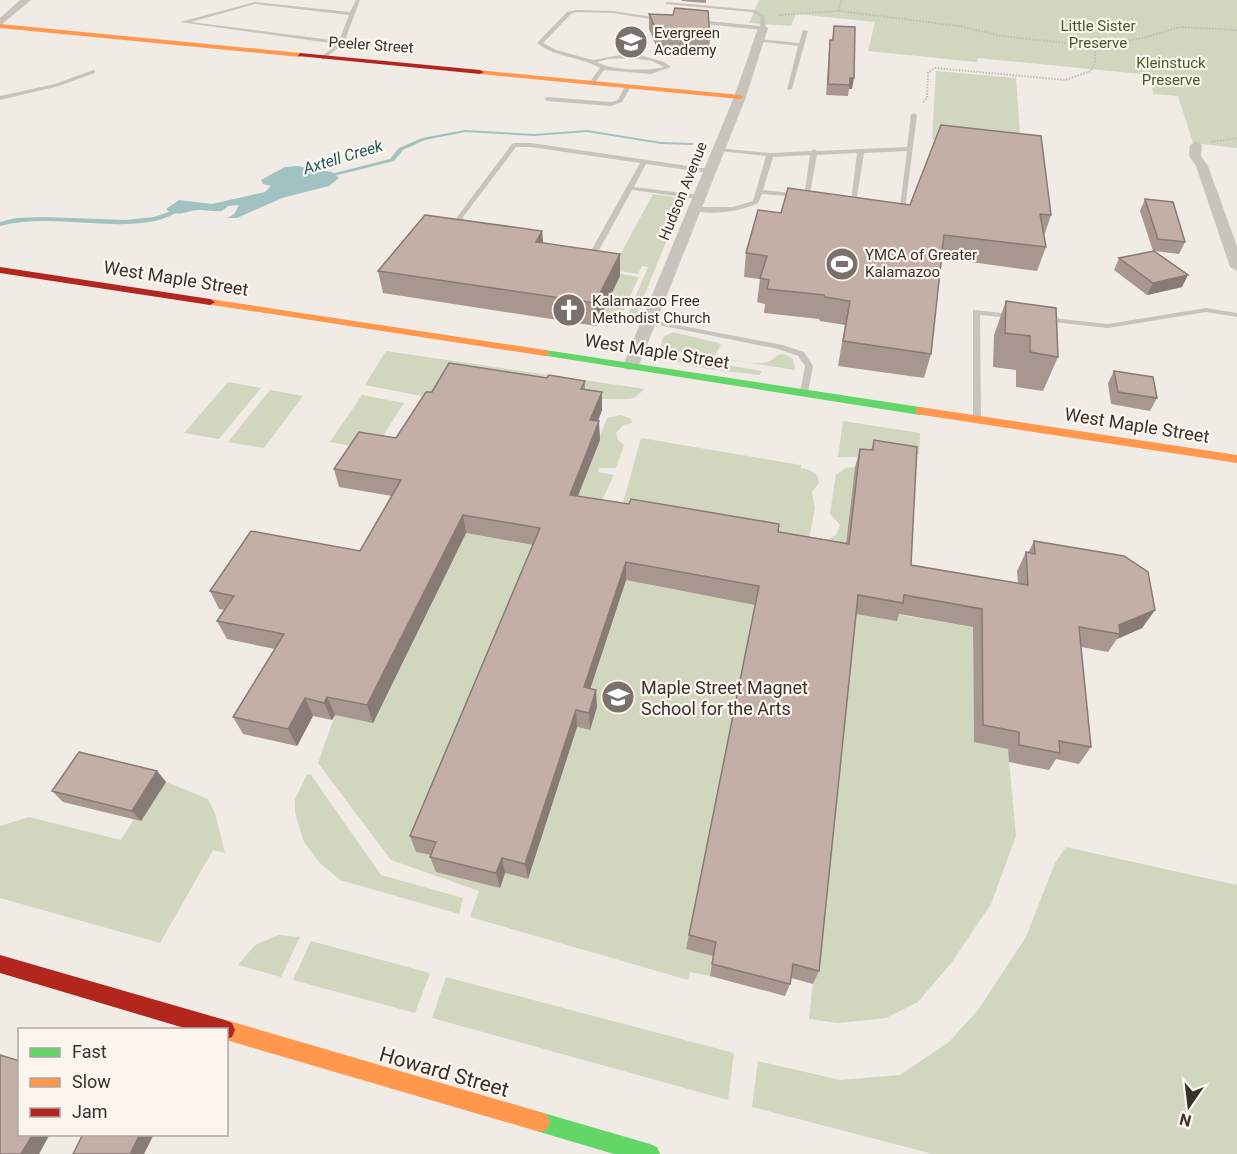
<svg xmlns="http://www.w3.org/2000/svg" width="1237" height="1154" viewBox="0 0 1237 1154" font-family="Roboto,sans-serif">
	<rect width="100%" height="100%" fill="#f0ebe5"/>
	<path fill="#d1d6bf" d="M759 0H1237V148L1193 143 1178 96 1153 94 1151 75 978 58 977 62 868 51 875 22 796 14 791 26 749 23Z
		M936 71 1016 78 1021 149 932 139Z
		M653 194 674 197 683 201 673 224 663 225 660 230 670 232 633 323 625 322 648 267 642 266 638 274 612 270Z
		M615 273 639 277 618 321 602 319 601 315 620 277Z
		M673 332 718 343 721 345 714 356C729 358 749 365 763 363 779 361 775 347 793 359L795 370 660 349 663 337Z
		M386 351 645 389 634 398 627 399 442 400 365 385Z
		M660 354 762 371 759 375C733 371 680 369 660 354Z
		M228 382 261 388 219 439 184 433Z
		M270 390 303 396 264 448 228 442Z
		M362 395 404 403 374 450 330 442Z
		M621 415 631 419 632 423 623 425 616 433 618 440 624 445 616 468H599L598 472 614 475 594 517 571 513 607 418Z
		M843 421 920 433 919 454C914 457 850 457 838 457Z
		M641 438 801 465V468C811 470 818 472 819 483L812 492 815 508 808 544 618 521Z
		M868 465 855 468 843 563 826 546 827 540 836 535 840 525 830 514 836 474 846 468Z
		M466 533 542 547 441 858 499 888 505 873 528 879 577 727 590 730 597 708 585 705 629 569 650 585 725 599 758 594 687 948 713 956 710 976 690 972 688 980 470 917 479 891 391 860 318 763 335 715 373 722Z
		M853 607 973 627 974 741 1008 749 1016 836 991 904 952 962 918 1002 886 1018 838 1023 809 1019Z
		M307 774 311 775 381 875 463 898 459 914 340 880 320 863 304 842 295 813V799Z
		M166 782 208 799 215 813 225 853 213 850 160 943 0 898V826L29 817 121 840 134 819 141 821Z
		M1066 847 1237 885V1154H933L752 1107 758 1061 840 1080 900 1075 949 1042 978 1010 1026 937 1055 863Z
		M279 935 300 937 281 977 238 965 255 945Z
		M311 941 430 973 415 1013 293 980Z
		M446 977 734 1053 728 1100 432 1018Z"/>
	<path fill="#a1c2c1" d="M297 166 332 172 339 178 329 186 282 198 237 218H228L235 213 239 205 228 206 222 211C214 212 208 210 201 210 189 209 178 219 166 209L179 200 212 204 265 192 271 186 263 184 261 180 285 167Z"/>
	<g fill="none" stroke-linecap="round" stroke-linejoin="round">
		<path fill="#a1c2c1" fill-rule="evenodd" d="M465 130 534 134 587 130 661 142 692 143 694 144 692 145 661 144 587 132 534 136 465 132 425 140 403 150 394 161 326 178 323 176 390 159 399 148 422 138Z
			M180 208 183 210 182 211C173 214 164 219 155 221 104 231 51 213 0 226V222L16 218 44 217 126 220 154 217Z"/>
		<path stroke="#c2bbb6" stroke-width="2" stroke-dasharray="1.5 1.5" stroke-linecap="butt" d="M839 11 841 0
			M779 15 839 11 959 26 1001 36 1095 46 1143 38 1180 27 1237 30
			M923 102 927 98 928 73 935 68 1065 80 1091 71 1095 62V46
			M1211 142 1237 138"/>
		<path fill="#c9c3be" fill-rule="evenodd" d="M356 0H360L344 43 323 60 321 57 337 44 180 22 255 2 350 12ZM255 4 349 15 339 41 191 22Z
			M667 2 755 10 765 16 766 28 763 30 695 23 697 20 760 26 761 17 752 12 665 4Z
			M576 10 613 11 666 19 663 21 613 13 576 12 571 14 543 43 556 50 593 60 620 55 643 56 664 62 671 67 651 74 604 70 594 84H590L589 83 600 68C580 56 555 58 537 43L567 12ZM631 58 652 61 664 67C647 71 612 71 597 62L609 59Z
			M803 30 808 31 792 89 787 90 798 46 756 41 759 39 799 43Z
			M93 70 95 71V73L59 86 0 100V96L55 84Z
			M628 84 631 86 622 102 611 106 547 101 544 99 547 97 611 102 618 100 625 86Z
			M914 113 917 115 905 209H893L890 207 893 205 900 206 907 151 864 153 856 203 851 202 857 153 817 155 809 198 804 197 810 155 773 157 763 190 800 194 803 196 802 197 762 194 758 203C742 211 707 217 691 209L694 207H733L753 201 766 156 719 151 717 150V148L770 153 811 151 814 149 817 151 907 147 911 115Z
			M514 143H531L709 169 712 171 709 173 646 164 634 187 699 195 702 197 699 199 632 190 598 252 594 254 577 250 581 248 592 249 640 163 531 147H516L463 217 467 232 460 234 457 217 512 144Z
			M1206 308 1237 313V317L1206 312 1108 328 1043 321 1039 319 1043 317 1108 324Z
			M973 310 1013 314 1017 316 1013 318 980 315 981 419 977 422 973 419Z
			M646 319 783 345 804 352 813 366 808 392 804 395 800 392 805 366 798 356 778 349 649 323 645 321Z"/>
		<path fill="#c9c3be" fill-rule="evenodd" d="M20 0H31L0 26V18Z
			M763 25 768 28 746 97 639 365 631 370 625 369 623 365 734 97 758 28Z
			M1196 141 1202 145 1201 156 1208 166 1237 246V271L1230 267 1196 166 1189 156 1190 145Z"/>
		<path fill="#63d668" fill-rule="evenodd" d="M545 350 920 407 926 411 920 415 541 355V351Z
			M540 1112 650 1144 657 1147 660 1154H614L540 1132 533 1129 530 1122 533 1115Z"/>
		<path fill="#ff974d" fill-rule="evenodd" d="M0 24 300 53 303 55 300 57 0 28Z
			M477 70 740 95 744 97 740 99 480 74H477Z
			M210 299 545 350 550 353 545 356 206 304V300Z
			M920 407 1237 455V463L916 414V408Z
			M226 1020 540 1112 547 1115 550 1122 547 1129 540 1132 226 1040V1030H217L219 1023Z"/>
		<path fill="#b3261e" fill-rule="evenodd" d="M300 53 480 70 484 72 480 74 298 56Z
			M0 267 210 299 215 302 210 305 0 273Z
			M0 955 225 1020 232 1023 235 1030 232 1037 226 1039V1030H191L0 973Z"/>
	</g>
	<path fill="#a89690" d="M682 0H706V3L682 1Z
		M649 14 710 38 709 54 659 53 649 29Z
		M834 26 852 89H849L848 96 826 95 829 50 830 40H832Z
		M1145 199 1185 242 1179 254 1154 251 1182 287 1147 295 1114 270 1119 258 1153 251 1140 211Z
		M910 205 1051 215 1044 236 1046 247 1037 271 942 258 931 354 924 378 838 366 845 325 820 321 819 319 764 313 765 304 757 302 760 279 744 277 746 253 781 213Z
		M542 231 543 243 620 276 596 326 383 293 378 271Z
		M1006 301 1058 357 1043 391 1016 387V370L993 367 994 335Z
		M1114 371 1157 398 1150 411 1111 404 1108 383Z
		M547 378 585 381V389L602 392V410L598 421 600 440 578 496 846 543 855 467 860 449 871 450 874 440 911 565 1018 583 1017 571 1026 552 1028 553 1034 541 1155 610 1142 628 1117 639 1108 652 1081 647 1091 747 1079 764 1056 759 1049 770 1009 762 1008 749 974 742 973 627 899 614 897 621 856 614 819 971 813 984 791 978 790 984 785 996 710 976 713 956 686 949 755 605 626 580 590 689 597 707 590 730 577 727 528 879 505 873 500 888 436 872 430 857 431 855 416 852 410 836 533 545 466 533 373 723 335 715 332 720 313 716 297 746 243 734 233 717 275 649 227 639 217 621 225 610 219 609 210 591 360 551 392 496 339 487 334 469 396 438 432 392Z
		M157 771 166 782 141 821 63 802 52 791Z"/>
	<path fill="#887a75" d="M850 78H854L852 89H849Z
		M542 231 544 253 536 242Z
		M620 254V276L596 326 595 303Z
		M1188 275 1182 287 1147 295 1153 283Z
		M602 392V410L591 439 590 420Z
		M599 421 600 440 571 513 570 495Z
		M463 515 466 533 373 723 367 705Z
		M626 562V580L585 705 584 687Z
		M1155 610 1142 628 1117 639 1120 634 1119 625Z
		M596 690 597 707 590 730 589 713Z
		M327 697 335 715 332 720 324 703Z
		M305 698 313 716 297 746 288 729Z
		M576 710 577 727 528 879 525 864Z
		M157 771 166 782 141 821 132 811Z
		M502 858 505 873 500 888 496 873Z
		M33 1134H50L39 1154H21Z
		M140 1134H154L144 1154H130Z"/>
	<path fill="#c3afa7" stroke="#887a75" stroke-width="1.5" d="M675 8 708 11 710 38H660L649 14 673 15Z
		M834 26 855 27 854 78H850V85L828 84 830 40H833Z
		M941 125 1041 136 1051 215 1040 214 1046 247 944 235 931 354 843 341 850 301 825 297 824 295 767 289 769 280 760 278 767 256 746 253 758 210 781 213 788 188 910 205Z
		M1145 199 1173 202 1185 242 1158 239Z
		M425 215 542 231 536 242 620 254 595 303 378 271Z
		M1154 251 1188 275 1153 283 1119 258Z
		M1006 301 1056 308 1058 357 1030 352V336L1005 333Z
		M449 363 547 378 549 375 585 381 581 389 602 392 590 420 599 421 570 495 629 504 631 499 779 524 778 532 849 544 860 449 873 450 874 440 917 447 911 565 1028 585 1026 552 1035 554 1034 541 1124 556 1148 572 1155 610 1119 625 1120 634 1079 627 1091 747 1059 741 1060 753 1019 745V732L983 725 982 609 904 595 903 603 858 595 819 971 793 964 790 984 712 964 716 942 689 935 759 586 626 562 584 687 596 690 589 713 576 710 525 864 502 858 496 873 430 857 436 842 410 836 540 528 463 515 367 705 327 697 324 703 305 698 288 729 233 717 284 634 217 621 234 596 210 591 251 531 360 551 401 480 334 469 359 432 396 438 426 392H432Z
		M1114 371 1153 377 1157 398 1118 392Z
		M79 752 157 771 132 811 52 791Z
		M0 1055 20 1061V1134H33L21 1154H0Z
		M83 1134H140L130 1154H73Z"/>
	<defs>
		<g id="school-disc" transform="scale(1.725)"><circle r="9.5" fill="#7a716c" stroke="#fbf5ee"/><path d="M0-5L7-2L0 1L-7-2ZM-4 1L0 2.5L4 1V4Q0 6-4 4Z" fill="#fff"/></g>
		<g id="stadium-disc" transform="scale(1.725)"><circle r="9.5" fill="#7a716c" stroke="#fbf5ee"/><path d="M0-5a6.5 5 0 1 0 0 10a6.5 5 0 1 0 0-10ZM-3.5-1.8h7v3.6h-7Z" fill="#fff"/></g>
		<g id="church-disc" transform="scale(1.725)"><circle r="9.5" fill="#7a716c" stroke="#fbf5ee"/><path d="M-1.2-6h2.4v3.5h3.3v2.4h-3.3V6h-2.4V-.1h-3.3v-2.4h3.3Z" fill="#fff"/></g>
	</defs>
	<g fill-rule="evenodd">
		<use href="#school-disc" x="631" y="42"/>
		<use href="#stadium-disc" x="842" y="264"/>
		<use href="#church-disc" x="569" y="310"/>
		<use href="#school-disc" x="618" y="697"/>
	</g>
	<g text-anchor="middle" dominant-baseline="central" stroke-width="4.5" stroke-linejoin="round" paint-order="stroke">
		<g font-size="15" fill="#4a5a2e" stroke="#fbf5ee">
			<text x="1098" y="26">Little Sister<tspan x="1098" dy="17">Preserve</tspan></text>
			<text x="1171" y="63">Kleinstuck<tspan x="1171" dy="17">Preserve</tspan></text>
		</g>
		<g font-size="15" fill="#3b302b" stroke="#fbf5ee" text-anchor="start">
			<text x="654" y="33">Evergreen<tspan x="654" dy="17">Academy</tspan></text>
			<text x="865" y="255">YMCA of Greater<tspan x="865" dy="17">Kalamazoo</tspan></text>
			<text x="592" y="301">Kalamazoo Free<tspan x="592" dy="17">Methodist Church</tspan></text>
		</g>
		<g font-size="15" fill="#3b302b" stroke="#fbf5ee">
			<text transform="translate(371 45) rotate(4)">Peeler Street</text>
			<text transform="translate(683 191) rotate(-68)">Hudson Avenue</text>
		</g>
		<g font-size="16" font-style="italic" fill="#1f5a5e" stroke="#fbf5ee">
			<text transform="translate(343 157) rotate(-17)">Axtell Creek</text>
		</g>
		<g font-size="18" fill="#3b302b" stroke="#fbf5ee">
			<text transform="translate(176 278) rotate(9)">West Maple Street</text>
			<text transform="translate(657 351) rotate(9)">West Maple Street</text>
			<text transform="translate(1137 425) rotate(9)">West Maple Street</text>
		</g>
		<g font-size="18" fill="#3b302b" stroke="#fbf5ee" text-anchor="start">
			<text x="641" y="687">Maple Street Magnet<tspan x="641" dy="21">School for the Arts</tspan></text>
		</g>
		<g font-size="21" fill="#3b302b" stroke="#fbf5ee">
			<text transform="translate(444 1072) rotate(16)">Howard Street</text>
		</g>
	</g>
	<rect x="18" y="1028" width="210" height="108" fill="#fbf5ee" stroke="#aea6a0" stroke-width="1.5"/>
	<rect x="30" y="1048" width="30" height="9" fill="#63d668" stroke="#aea6a0" stroke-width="1.5"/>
	<text x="72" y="1058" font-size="18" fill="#3b302b">Fast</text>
	<rect x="30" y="1078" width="30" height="9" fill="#ff974d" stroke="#aea6a0" stroke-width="1.5"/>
	<text x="72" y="1088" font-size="18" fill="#3b302b">Slow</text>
	<rect x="30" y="1108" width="30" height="9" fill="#b3261e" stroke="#aea6a0" stroke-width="1.5"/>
	<text x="72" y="1118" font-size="18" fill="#3b302b">Jam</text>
	<g transform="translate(1189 1106) rotate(194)" stroke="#fbf5ee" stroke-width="4.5" paint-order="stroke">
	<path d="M0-4.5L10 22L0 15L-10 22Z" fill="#3b302b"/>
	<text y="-9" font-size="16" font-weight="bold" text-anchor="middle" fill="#3b302b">N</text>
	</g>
</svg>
